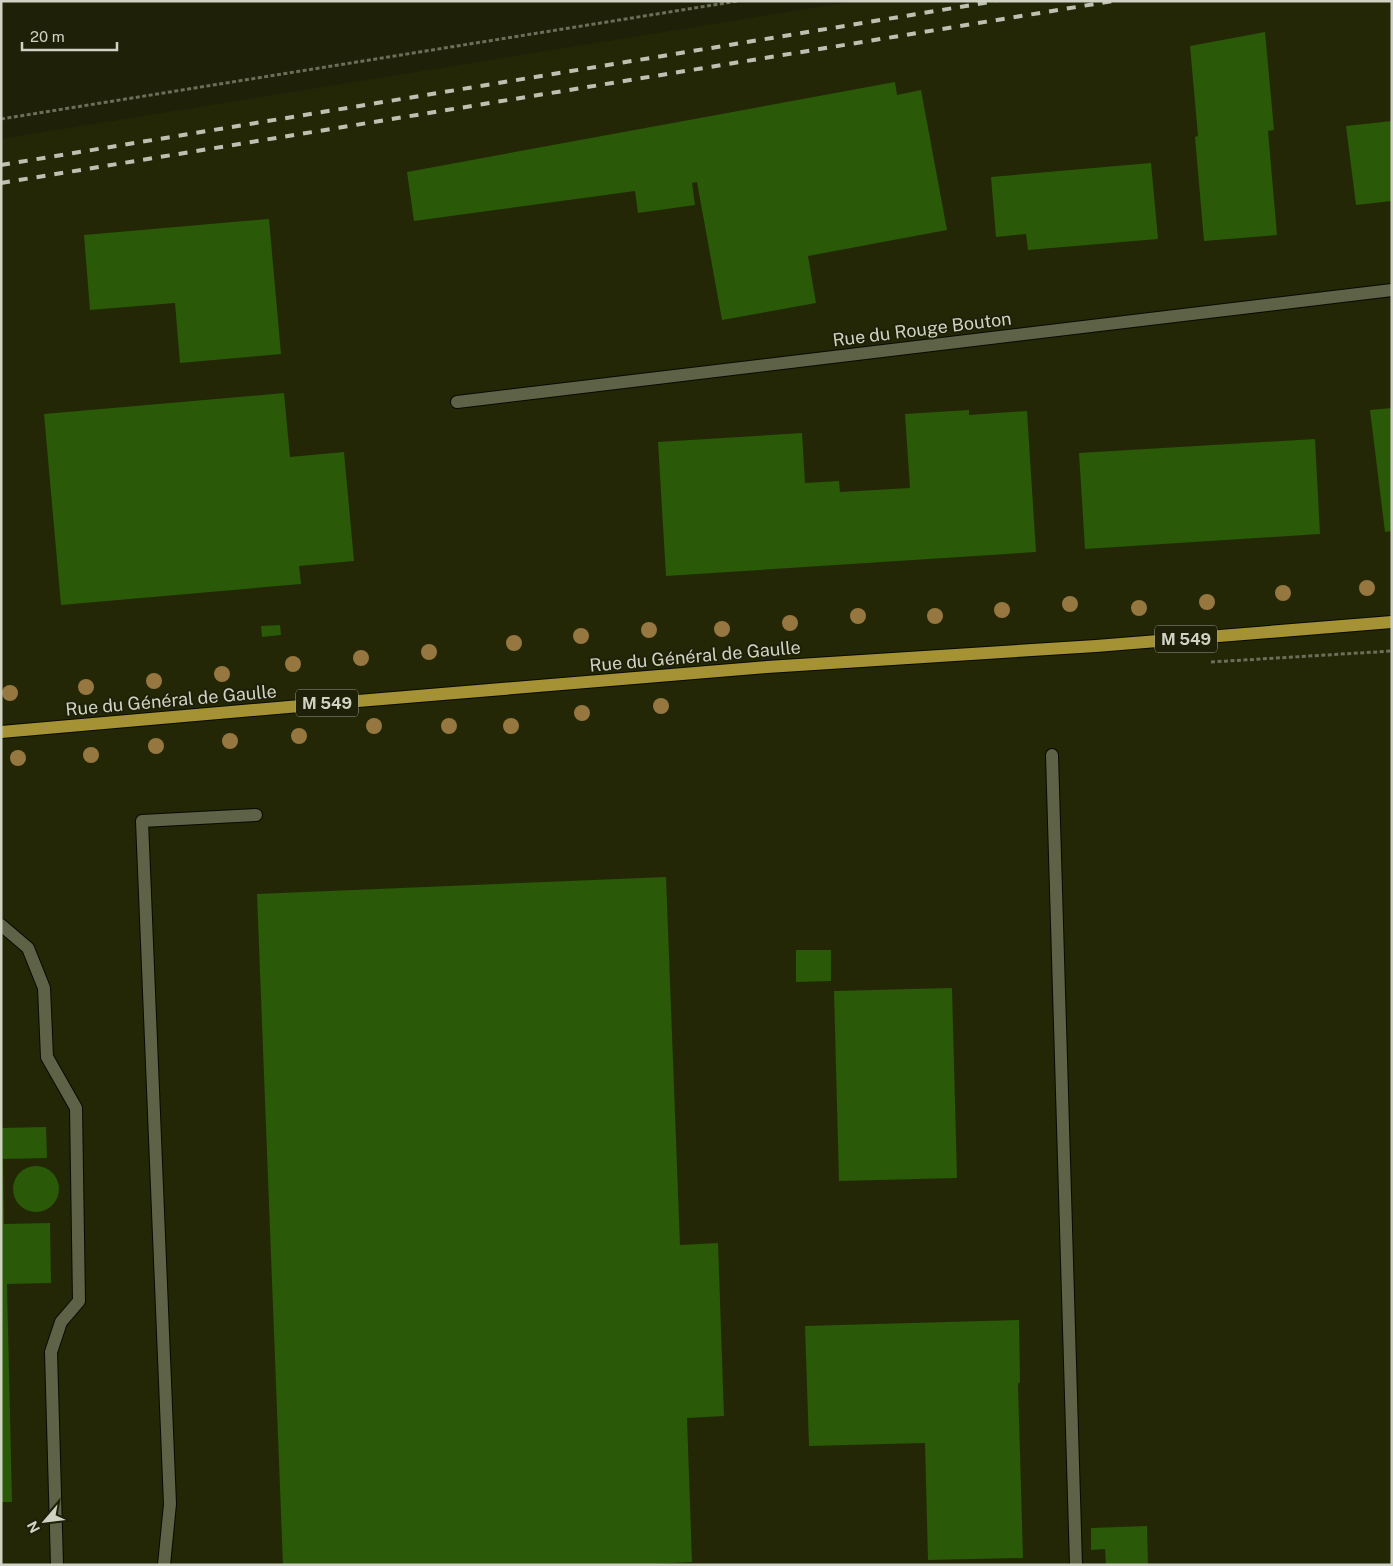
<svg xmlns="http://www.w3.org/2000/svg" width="1393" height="1566" viewBox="0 0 1393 1566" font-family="'Public Sans',sans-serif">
	<rect width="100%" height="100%" fill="#1e2108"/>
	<path fill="#232706" d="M856 1H1392V1565H1V139Z"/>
	<path fill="#2a5908" d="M1265 32 1274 130 1268 131 1277 235 1204 241 1195 137 1198 136 1190 46Z
		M895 82 897 95 921 90 947 230 808 256 816 303 722 320 697 182 692 183 695 205 638 213 635 191 414 221 407 172Z
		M1392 121V201L1356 205 1346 126Z
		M1151 163 1158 239 1028 250 1026 234 996 237 991 177Z
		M269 219 281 354 180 363 175 303 90 310 84 235Z
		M284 393 290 457 344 452 354 561 299 566 301 584 61 605 44 414Z
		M1392 408V531L1385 532 1370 410Z
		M969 410V415L1027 411 1036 552 666 576 658 442 802 433 805 483 839 481 840 492 910 488 905 414Z
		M1315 439 1320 534 1085 549 1079 453Z
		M280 625 281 635 262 637 261 626Z
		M666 877 680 1245 718 1243 724 1416 687 1418 692 1562 628 1565H283L257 894Z
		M796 950H831V981L796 982Z
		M952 988 957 1178 839 1181 834 991Z
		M46 1127 47 1158 3 1159 4 1224 50 1223 51 1283 7 1284 12 1502H1V1128Z
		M13 1189a23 23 0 1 1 46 0a23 23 0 1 1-46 0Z
		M1019 1320 1020 1382 1018 1384 1023 1558 928 1560 925 1443 809 1446 805 1326Z
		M1147 1526 1148 1565H1106L1105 1549 1091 1550V1528Z"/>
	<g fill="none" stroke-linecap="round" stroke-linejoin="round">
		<g stroke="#080a00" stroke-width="14">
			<path id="lane" d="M1052 755 1076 1565
				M1 925 28 948 44 988 47 1057 76 1108 79 1301 61 1322 51 1352 57 1565
				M164 1565 170 1504 142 821 256 815"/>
		</g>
		<g stroke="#080a00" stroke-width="14">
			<path id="street" d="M457 402 1392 290"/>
		</g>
		<g stroke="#080a00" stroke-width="14">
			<path id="primary" d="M1 732 346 702 767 667 1096 646 1392 622"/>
		</g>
		<path stroke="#6b6e59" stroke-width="3" stroke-dasharray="4 2.5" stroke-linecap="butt" d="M1 119 738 1
			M1211 662 1392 651"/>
		<use href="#lane" stroke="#5e6247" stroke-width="12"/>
		<use href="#street" stroke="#5e6247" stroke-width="12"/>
		<use href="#primary" stroke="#a49234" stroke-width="12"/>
		<path stroke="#bec1b1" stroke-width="4" stroke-dasharray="9 9" stroke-linecap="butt" d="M1 165 996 1
			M1 183 1113 1"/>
	</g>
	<g fill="#967740">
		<circle cx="1367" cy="588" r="8"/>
		<circle cx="1283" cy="593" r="8"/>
		<circle cx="1207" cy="602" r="8"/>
		<circle cx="1070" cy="604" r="8"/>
		<circle cx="1139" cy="608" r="8"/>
		<circle cx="1002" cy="610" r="8"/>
		<circle cx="858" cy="616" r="8"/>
		<circle cx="935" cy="616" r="8"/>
		<circle cx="790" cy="623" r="8"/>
		<circle cx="722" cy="629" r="8"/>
		<circle cx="649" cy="630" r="8"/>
		<circle cx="581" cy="636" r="8"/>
		<circle cx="514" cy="643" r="8"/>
		<circle cx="429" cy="652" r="8"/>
		<circle cx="361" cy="658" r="8"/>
		<circle cx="293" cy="664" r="8"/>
		<circle cx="222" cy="674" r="8"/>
		<circle cx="154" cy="681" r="8"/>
		<circle cx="86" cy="687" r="8"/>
		<circle cx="10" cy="693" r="8"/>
		<circle cx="661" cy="706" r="8"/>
		<circle cx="582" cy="713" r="8"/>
		<circle cx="374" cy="726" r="8"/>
		<circle cx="449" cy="726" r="8"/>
		<circle cx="511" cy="726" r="8"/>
		<circle cx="299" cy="736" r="8"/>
		<circle cx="230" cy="741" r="8"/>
		<circle cx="156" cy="746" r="8"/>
		<circle cx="91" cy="755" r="8"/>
		<circle cx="18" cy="758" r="8"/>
	</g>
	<g text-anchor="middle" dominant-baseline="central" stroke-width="4" stroke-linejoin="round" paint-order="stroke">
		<g fill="#1e2108" stroke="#9b9e8c" stroke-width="1">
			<rect x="1155" y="625.5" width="62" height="27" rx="4"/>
			<rect x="296" y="689.5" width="62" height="27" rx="4"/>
		</g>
		<g font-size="16" font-weight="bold" fill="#d0d3c4">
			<text x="1186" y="639">M 549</text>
			<text x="327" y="703">M 549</text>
		</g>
		<g font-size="18" fill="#d0d3c4" stroke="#1e2108">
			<text transform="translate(922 329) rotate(-7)">Rue du Rouge Bouton</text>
			<text transform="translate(695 656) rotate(-5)">Rue du Général de Gaulle</text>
			<text transform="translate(171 700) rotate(-5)">Rue du Général de Gaulle</text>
		</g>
	</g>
	<rect width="1393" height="1566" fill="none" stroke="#d0d3c4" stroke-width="5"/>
	<g transform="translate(45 1521) rotate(242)" stroke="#1e2108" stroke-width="4" paint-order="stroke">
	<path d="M0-4L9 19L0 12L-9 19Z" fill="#d0d3c4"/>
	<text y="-8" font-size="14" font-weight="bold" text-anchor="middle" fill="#d0d3c4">N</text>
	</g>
	<path d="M22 42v8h95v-8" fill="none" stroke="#d0d3c4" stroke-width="2.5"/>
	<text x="30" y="42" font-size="15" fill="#d0d3c4" stroke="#1e2108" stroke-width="4" paint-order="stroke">20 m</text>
</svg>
